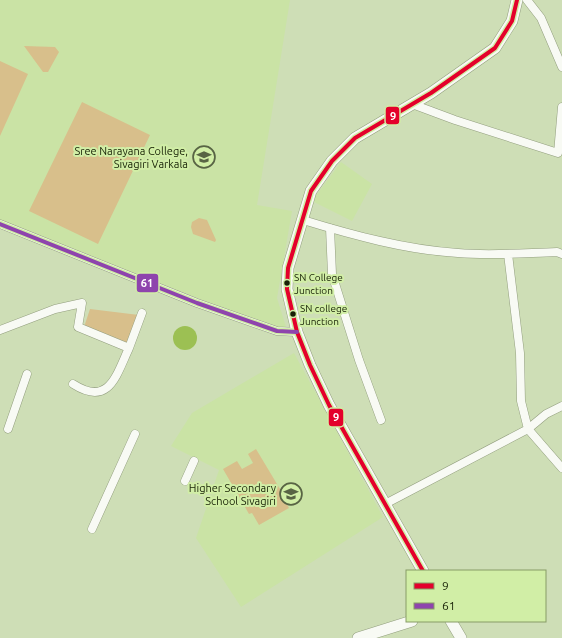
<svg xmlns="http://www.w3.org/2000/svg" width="562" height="638" viewBox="0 0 562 638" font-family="Ubuntu,sans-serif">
	<rect width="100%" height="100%" fill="#cedeb6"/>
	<path fill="#cae3a5" d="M0 0H290L257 205 292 211 277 298 286 327 284 332 0 221Z
		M341 162 372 184 352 221 312 201Z
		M294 353 383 517 241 607 196 538 219 470 171 446 192 413Z"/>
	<path fill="#d8bf8b" d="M24 46 55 47 59 52 48 72H43Z
		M0 61 28 74 0 136Z
		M82 102 150 135 98 244 29 211Z
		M199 218 207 220 216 240 215 242 193 234 191 227 192 222Z
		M90 309 139 315 127 344 84 327Z
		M256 449 283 494 282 495 289 508 259 525 252 513 249 514 223 469 237 461 242 469 253 463 248 454Z"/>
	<path fill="#9cc053" d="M173 338a12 12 0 1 1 24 0a12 12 0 1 1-24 0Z"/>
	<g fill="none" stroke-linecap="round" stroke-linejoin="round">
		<g stroke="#929e7e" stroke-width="9">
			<path id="street" d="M527 0 541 18 562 67
				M412 104 455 120 558 153 562 107
				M303 220C352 235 407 250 458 253 491 256 524 253 557 252L562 254
				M0 224 197 303 277 331 297 332
				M330 228 332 274 359 360 381 420
				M508 254 520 353 521 401 528 429 562 468
				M0 330 55 309 82 303 78 327 129 348 142 313
				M73 384C109 407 116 376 129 348
				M8 429 27 374
				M185 481 194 461
				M385 504 528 429 546 414 562 406
				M92 529 135 434"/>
		</g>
		<g stroke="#929e7e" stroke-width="12">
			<path id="secondary" d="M423 571 329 405 310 365 297 332 287 289 288 268 311 191 332 161 355 138 431 93 495 48 512 21 517 0
				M451 621 461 638
				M358 638 412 621"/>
		</g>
		<use href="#street" stroke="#f8faf4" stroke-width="8"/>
		<use href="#secondary" stroke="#f8faf4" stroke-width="11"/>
		<g stroke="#d1eea6" stroke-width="7">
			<path id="bus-1" d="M423 571 329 405 310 365 297 332 287 289 288 268 311 191 332 161 355 138 431 93 495 48 512 21 517 0"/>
		</g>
		<g stroke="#d1eea6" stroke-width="7">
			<path id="bus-2" d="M0 224 197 303 277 331 297 332"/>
		</g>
		<use href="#bus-1" stroke="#e4002b" stroke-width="4"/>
		<use href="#bus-2" stroke="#8e44ad" stroke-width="4"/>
	</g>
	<defs>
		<g id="university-ring" transform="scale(1.15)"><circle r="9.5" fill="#d1eea6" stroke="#586444" stroke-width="1.5"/><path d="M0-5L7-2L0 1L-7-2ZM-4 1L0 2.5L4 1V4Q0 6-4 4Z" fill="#586444"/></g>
		<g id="school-ring" transform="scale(1.15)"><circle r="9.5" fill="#d1eea6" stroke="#586444" stroke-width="1.5"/><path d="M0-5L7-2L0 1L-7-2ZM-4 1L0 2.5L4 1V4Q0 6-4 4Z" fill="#586444"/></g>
	</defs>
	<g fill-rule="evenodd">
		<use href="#university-ring" x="204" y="157"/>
		<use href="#school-ring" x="291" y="494"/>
	</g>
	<g fill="#182206" stroke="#d1eea6" stroke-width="1.5">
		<circle cx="287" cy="283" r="3.5"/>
		<circle cx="293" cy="314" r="3.5"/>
	</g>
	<g text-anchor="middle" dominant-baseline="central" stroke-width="4" stroke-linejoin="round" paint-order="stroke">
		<g font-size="10" fill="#182206" stroke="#d1eea6" text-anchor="start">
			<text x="294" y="277">SN College<tspan x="294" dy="13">Junction</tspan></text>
			<text x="300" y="308">SN college<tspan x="300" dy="13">Junction</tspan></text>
		</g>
		<g font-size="11" fill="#182206" stroke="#d1eea6" text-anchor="end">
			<text x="188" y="151">Sree Narayana College,<tspan x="188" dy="13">Sivagiri Varkala</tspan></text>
			<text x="276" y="488">Higher Secondary<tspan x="276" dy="13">School Sivagiri</tspan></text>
		</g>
	</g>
	<g stroke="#d1eea6" stroke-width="1.5">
		<rect x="385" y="106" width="15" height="19" rx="4" fill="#e4002b"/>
		<rect x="136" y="273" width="23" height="20" rx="4" fill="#8e44ad"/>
		<rect x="328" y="408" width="16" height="19" rx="4" fill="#e4002b"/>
	</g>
	<g font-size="11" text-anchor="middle" font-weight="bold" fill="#fff">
		<text x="393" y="120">9</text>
		<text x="147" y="287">61</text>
		<text x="336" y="421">9</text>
	</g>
	<rect x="406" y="570" width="140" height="52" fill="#d1eea6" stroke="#879c66"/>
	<rect x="414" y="583" width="20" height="6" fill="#e4002b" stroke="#879c66"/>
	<text x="442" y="590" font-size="12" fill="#182206">9</text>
	<rect x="414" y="603" width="20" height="6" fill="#8e44ad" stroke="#879c66"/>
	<text x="442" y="610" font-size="12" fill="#182206">61</text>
</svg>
